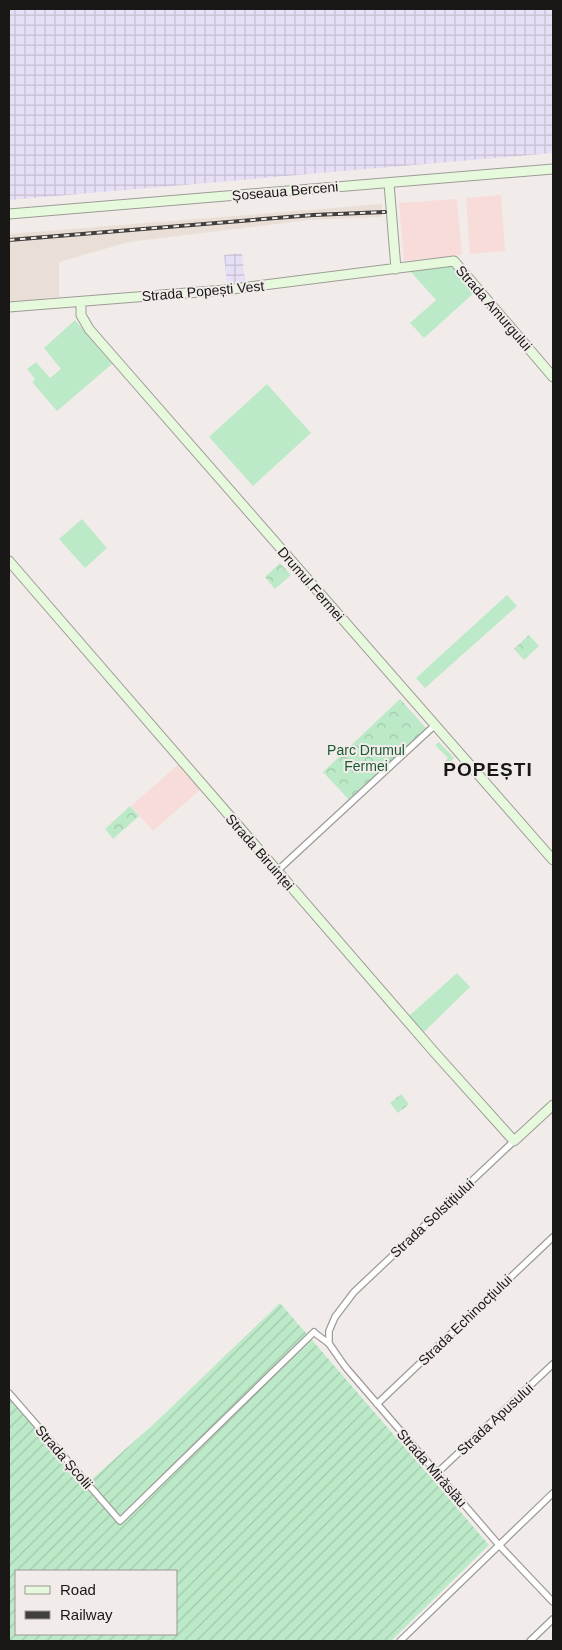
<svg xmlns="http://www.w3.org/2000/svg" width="562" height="1650" viewBox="0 0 562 1650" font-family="Helvetica,sans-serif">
	<defs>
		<pattern id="industrial-grid" width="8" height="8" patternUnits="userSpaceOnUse" patternTransform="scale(1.25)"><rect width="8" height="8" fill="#e7dff5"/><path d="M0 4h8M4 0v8" fill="none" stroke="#c6bfd1"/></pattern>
		<pattern id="forest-crowns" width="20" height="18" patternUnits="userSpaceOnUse" patternTransform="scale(1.25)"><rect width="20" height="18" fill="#bceac8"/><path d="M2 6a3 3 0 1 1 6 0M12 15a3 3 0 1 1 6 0" fill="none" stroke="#a1c8ab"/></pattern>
		<pattern id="garden-furrows" width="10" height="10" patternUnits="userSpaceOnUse" patternTransform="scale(1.25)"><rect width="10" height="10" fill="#bceac8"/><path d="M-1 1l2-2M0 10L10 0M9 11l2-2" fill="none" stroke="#a1c8ab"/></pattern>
	</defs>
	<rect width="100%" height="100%" fill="#f1ece9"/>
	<path fill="#f7dcd9" d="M501 195 505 251 470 254 466 198Z
		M457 199 462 255 404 261 399 203Z
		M179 764 201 789 153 831 131 806Z"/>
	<path fill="url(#industrial-grid)" d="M9 9H553V153L9 200Z
		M242 253 245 283 227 284 224 255Z"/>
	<path fill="#eadfd7" d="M382 204V217L309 220 129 242 59 262V297L9 302V234Z"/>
	<path fill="#bceac8" d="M451 265 475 292 424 338 410 323 436 300 409 270Z
		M75 320 112 364 57 411 32 382 35 379 27 369 36 362 50 378 61 369 44 348Z
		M267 384 311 433 253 486 209 437Z
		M82 519 107 548 85 568 59 539Z
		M507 595 517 606 425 688 416 678Z
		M439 742 454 758 447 766 444 762 448 758 435 745Z
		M457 973 470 987 424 1032 409 1016Z"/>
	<path fill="url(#forest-crowns)" d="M280 563 291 575 275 589 265 577Z
		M529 635 539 646 524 660 514 649Z
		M400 699 426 728 350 801 323 772Z
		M130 806 139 816 113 839 105 829Z
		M401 1094 409 1104 398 1113 390 1103Z"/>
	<path fill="url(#garden-furrows)" fill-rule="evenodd" d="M280 1303 489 1545 391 1641H9V1389L90 1481 157 1421ZM16 1571H176V1634H16Z"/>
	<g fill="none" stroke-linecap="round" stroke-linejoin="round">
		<g stroke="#9e9b98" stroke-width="8">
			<path id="street" d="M277 871 435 725
				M329 1343V1331L335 1317 354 1292 514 1141
				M9 1393 120 1521 314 1332C319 1337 327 1341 330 1345 336 1353 341 1362 348 1370L499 1545 553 1602
				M377 1404 553 1237
				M436 1474 553 1364
				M400 1641 553 1493
				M530 1641 553 1619"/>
		</g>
		<g stroke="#9e9b98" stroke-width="11">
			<path id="secondary" d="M389 183 396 269
				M9 214 553 169
				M81 302V315L89 329 553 860
				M9 307 225 290 454 261 553 377
				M9 561 435 1053 514 1141 553 1105"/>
		</g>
		<use href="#street" stroke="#fff" stroke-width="5.5"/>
		<use href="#secondary" stroke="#e6f9dd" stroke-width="9"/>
		<g stroke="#413f3e" stroke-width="4">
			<path id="rail" d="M9 240 313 215 385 212"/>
		</g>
		<use href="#rail" stroke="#f1ece9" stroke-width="2" stroke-dasharray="5.5" stroke-linecap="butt"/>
	</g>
	<g text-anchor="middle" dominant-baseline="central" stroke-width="4" stroke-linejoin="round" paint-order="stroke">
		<g font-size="14" fill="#191817" stroke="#f1ece9">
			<text transform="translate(285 191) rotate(-5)">Șoseaua Berceni</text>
			<text transform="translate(203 291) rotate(-5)">Strada Popești Vest</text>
			<text transform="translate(494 308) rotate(49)">Strada Amurgului</text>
			<text transform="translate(311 584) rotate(49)">Drumul Fermei</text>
			<text transform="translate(260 852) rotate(49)">Strada Biruinței</text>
			<text transform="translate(432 1218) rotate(-43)">Strada Solstițiului</text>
			<text transform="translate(465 1320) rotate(-44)">Strada Echinocțiului</text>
			<text transform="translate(495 1419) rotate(-43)">Strada Apusului</text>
			<text transform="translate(64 1457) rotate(49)">Strada Școlii</text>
			<text transform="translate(432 1468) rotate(49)">Strada Mirăslău</text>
		</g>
		<g font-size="14" fill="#1b5933" stroke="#f1ece9">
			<text x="366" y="750">Parc Drumul<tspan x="366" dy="16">Fermei</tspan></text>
		</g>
		<g font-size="19" font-weight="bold" letter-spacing="1" fill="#191817" stroke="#f1ece9">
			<text x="488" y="769">POPEȘTI</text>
		</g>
	</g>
	<rect width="562" height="1650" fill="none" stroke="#191817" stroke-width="20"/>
	<rect x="15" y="1570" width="162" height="65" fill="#f1ece9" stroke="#9b9795"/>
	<rect x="25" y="1586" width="25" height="8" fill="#e6f9dd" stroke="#9b9795"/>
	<text x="60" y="1595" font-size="15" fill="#191817">Road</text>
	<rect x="25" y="1611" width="25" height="8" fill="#413f3e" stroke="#9b9795"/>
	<text x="60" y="1620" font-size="15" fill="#191817">Railway</text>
</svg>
